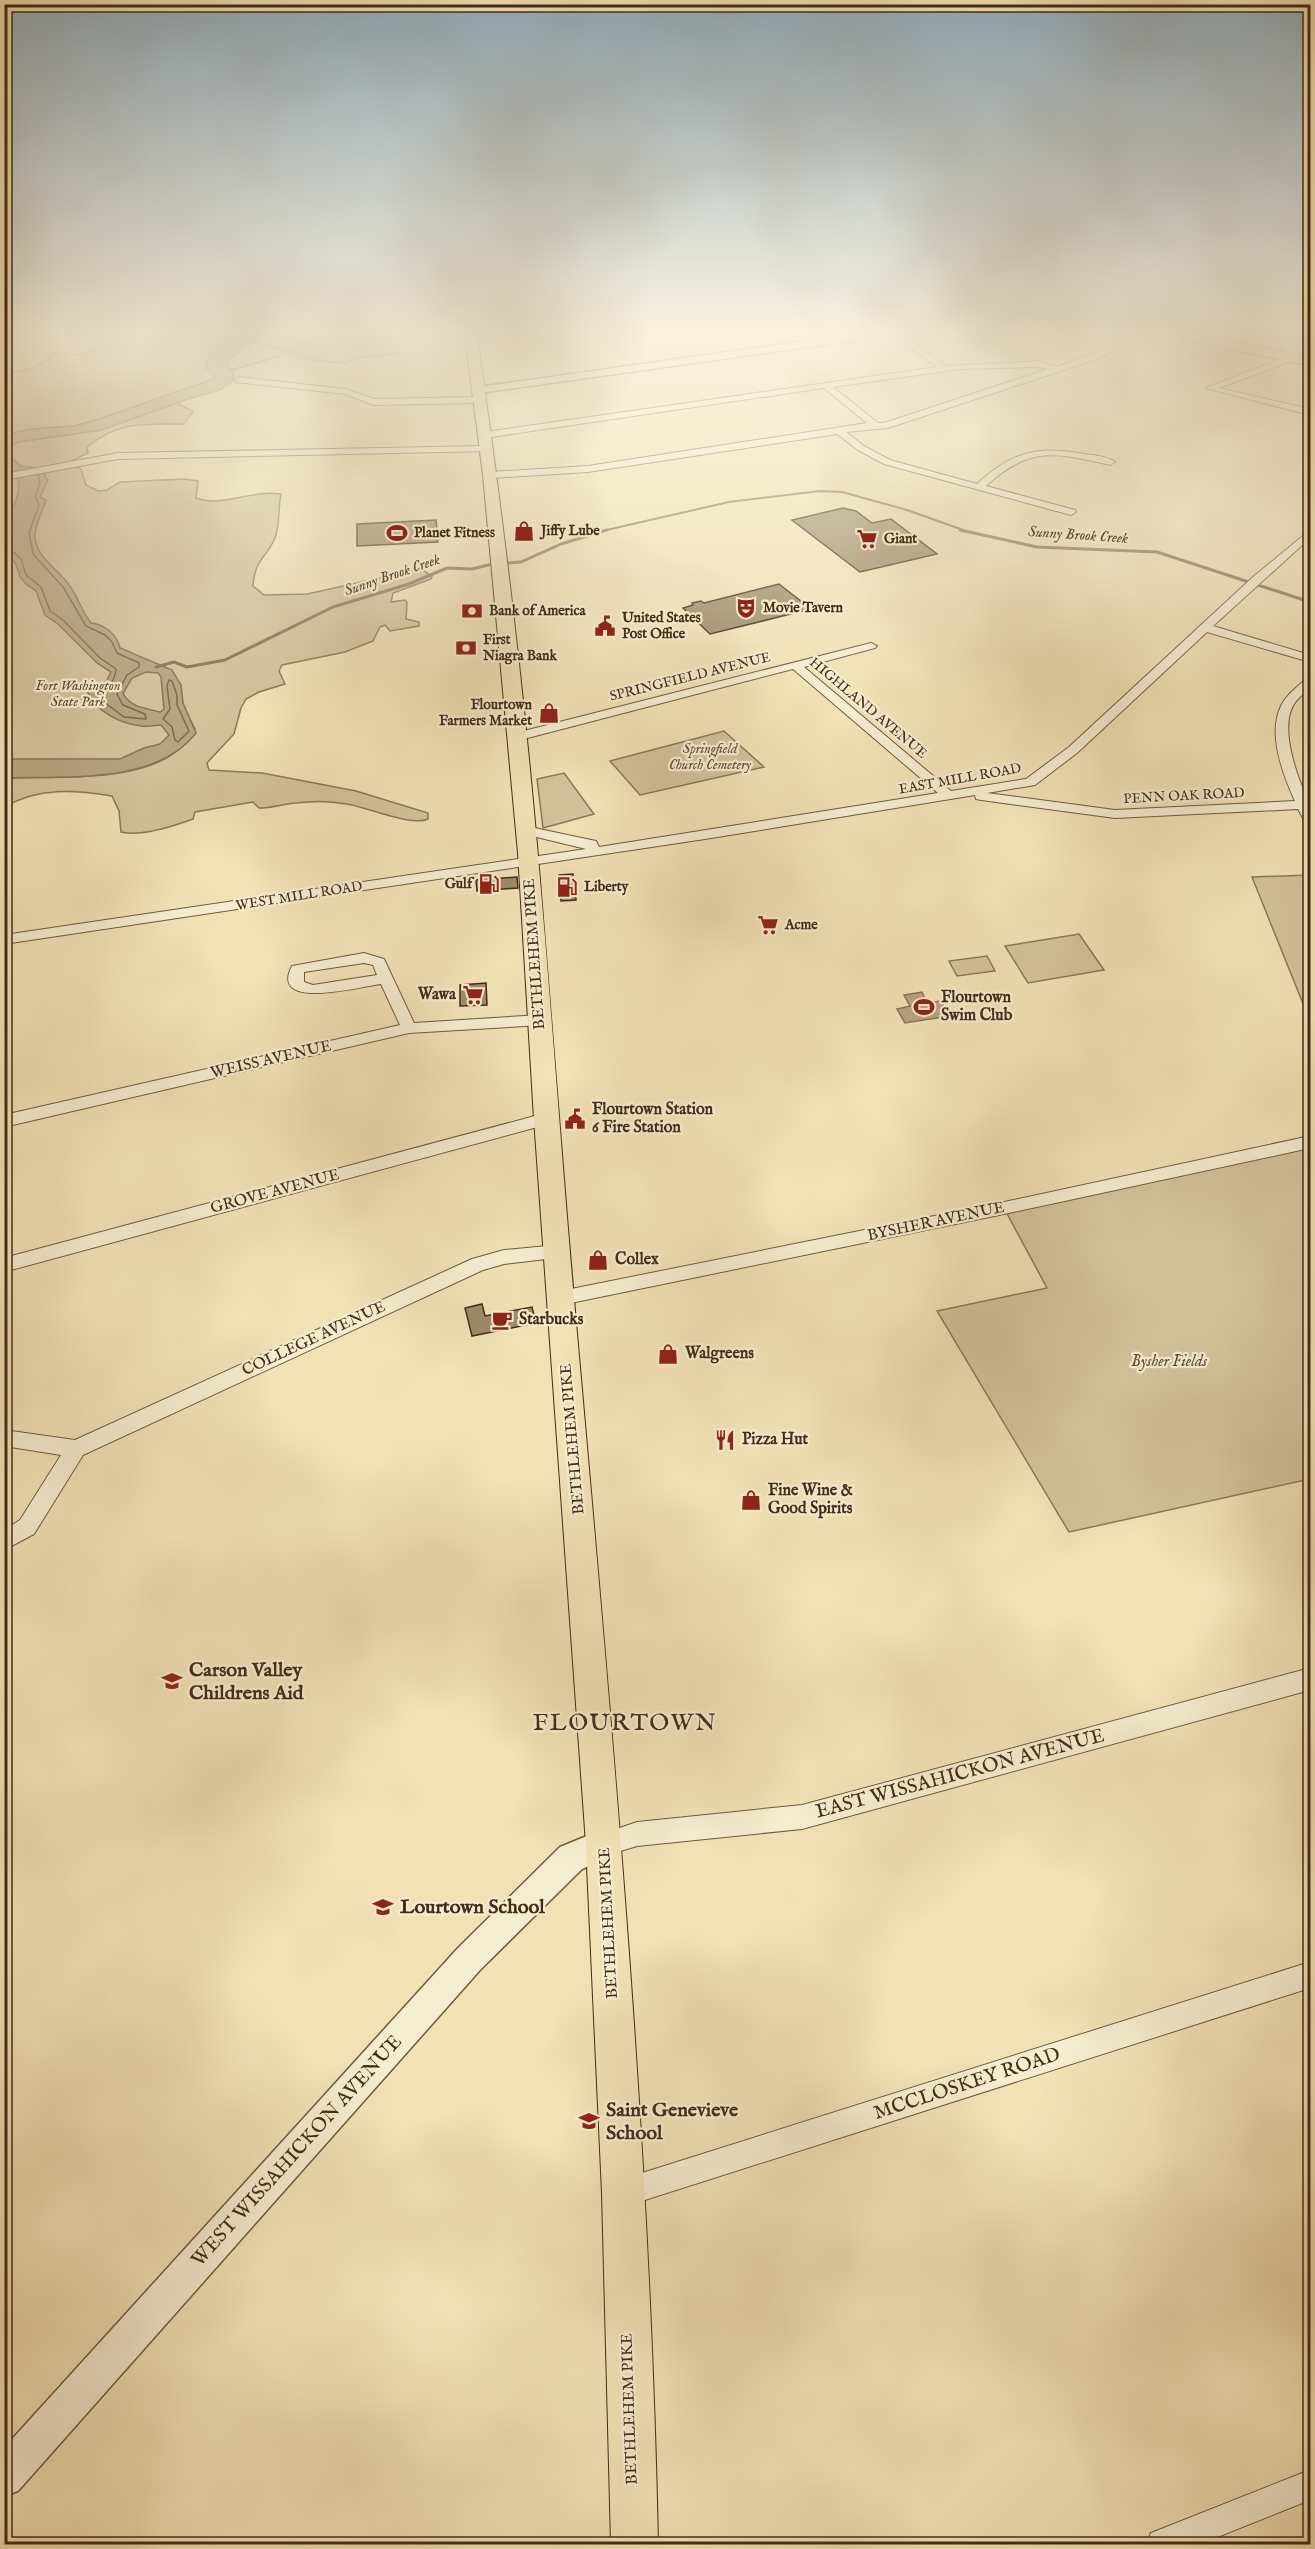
<svg xmlns="http://www.w3.org/2000/svg" width="1315" height="2549" viewBox="0 0 1315 2549" font-family="'IM FELL English',serif">
	<rect width="100%" height="100%" fill="#f1e1b5"/>
	<filter id="stains"><feTurbulence type="fractalNoise" baseFrequency=".00333" numOctaves="4"/><feColorMatrix values="0 0 0 0 .2 0 0 0 0 .09 0 0 0 0 .02 0 0 0 .5 -.17"/></filter>
	<radialGradient id="worn" r=".72"><stop offset=".6" stop-color="#630" stop-opacity="0"/><stop offset="1" stop-color="#630" stop-opacity=".3"/></radialGradient>
	<path fill="#d3c29a" stroke="#8a7858" stroke-width="1.5" d="M109 336H236L207 360 206 368 216 376 211 380 96 420 74 426 31 429 5 435V372C25 372 43 368 53 353L80 354 88 352Z
		M258 336H392L400 351 395 354 354 358 347 363 328 362 300 358 289 352 252 342Z
		M176 403 193 411 184 424C144 424 119 421 87 447L88 453 69 462 72 466 81 469 86 485 98 491 107 490 120 482 185 479 198 481 196 498C222 508 253 489 281 494 278 508 280 525 275 538 266 559 255 558 253 586L264 595 307 594 421 569 432 576 431 579 393 593 391 602 405 600 407 602 406 619 419 622V626L390 631 385 625 380 627 373 641 345 652 282 665 279 671 285 684 259 692 246 699 241 708 234 734 207 763 209 770 262 773 304 781 356 791 428 813V819C412 827 366 807 347 804 331 801 311 801 296 803 283 804 272 808 259 808L253 802 195 812 193 819C174 826 141 837 121 832L119 811 112 796C75 790 38 787 5 807V778C53 776 145 784 181 747 186 742 190 735 195 729L188 716 179 736 141 762 5 771V479L27 474 40 497 46 470 21 466 7 454V449L18 442 101 430Z
		M724 731 764 767 640 795 610 761Z
		M564 773 594 814 543 828 537 779Z
		M1310 875V1021L1252 877Z
		M1079 934 1104 970 1028 983 1005 946Z
		M987 956 995 971 957 976 949 961Z
		M1310 1142V1479L1069 1532 937 1311 1047 1288 1004 1208Z"/>
	<path fill="#b6a47f" stroke="#887455" stroke-width="1.5" fill-rule="evenodd" d="M236 336H258L228 361 227 365 233 370V380L220 390 191 398 101 430 18 442 7 449V455L21 466 46 469 44 476 48 480 40 497 46 500C43 512 35 523 35 536 36 558 58 569 70 586 78 597 82 612 91 623 105 625 117 634 120 648L172 670 181 685 183 703 196 733C156 785 63 776 5 778L4 759H120L144 748 160 744 169 735 161 725C154 725 147 727 141 726 122 724 96 712 88 693L89 689 106 682 111 672 97 663 58 624 45 615 36 591 26 584 20 577 16 564 5 550C5 543 3 532 5 525 11 509 22 495 18 478L5 472V435L31 429 74 426 96 420 211 380 216 377 206 368 209 355ZM146 672 158 673 161 677 164 709 160 712C146 708 130 708 123 693L132 678Z
		M922 992 927 1003 941 1001 950 1016 905 1023 897 1009 910 1006 904 995Z"/>
	<g fill="none" stroke-linecap="round" stroke-linejoin="round">
		<path stroke="#7c684a" stroke-width="1.5" d="M4 548 10 549 21 559 26 575 41 587 50 611 63 620 100 658 116 669C114 684 110 687 96 692L97 697 124 717 146 719 145 714 123 705 117 694 127 675 139 667V663L117 653 112 642 105 635 86 626 63 587 33 554 29 533 39 505 35 496 40 483 38 475
			M169 680 172 681 177 695V705L189 731 178 742 175 740 172 727 163 719 170 709 167 686Z"/>
		<path stroke="#887455" stroke-width="2" d="M228 371 276 357 307 342V339L318 336
			M602 531 729 502 820 491 842 492 907 510 966 531"/>
		<path stroke="#887455" stroke-width="3" d="M960 530 1037 547 1157 552 1310 602
			M156 667 174 662 187 667 225 660 333 607 409 584 447 568 472 569 492 564 521 562 561 544 607 530"/>
	</g>
	<path fill="#9d8b69" stroke="#422d16" stroke-width="1.5" d="M843 508 856 511 872 523 891 519 937 554 860 572 792 520Z
		M436 520 438 542 357 546V524Z
		M779 584 811 609 710 634 683 608 693 605 692 603 701 601 704 603Z
		M573 874 576 900 561 901 559 875Z
		M517 877 518 888 477 891 476 880Z
		M486 983 487 1005 460 1006V985Z
		M482 1304 485 1316 532 1307 536 1323 472 1336 465 1308Z"/>
	<g fill="none" stroke-linecap="round" stroke-linejoin="round">
		<g stroke="#6e5a3e" stroke-width="2">
			<path id="minor" d="M895 336H905L946 366 1039 361 1057 367 1106 348 1121 336H1131L1112 352 1091 361 888 428 846 432 864 446 890 460 977 484C1012 452 1037 445 1084 454 1093 455 1107 456 1115 462L1110 465C1056 453 1030 445 986 486L1075 510 1076 512 1071 515 884 464 858 450 837 434 588 472 490 478 485 475 490 472 588 466 867 423 824 388 485 438 480 435 485 432 937 367ZM1039 367 1048 369 884 423H878L833 387 961 369Z
				M1307 341H1310V347L1294 360 1219 388 1310 409V415L1206 388 1288 356Z
				M239 377 346 389 374 399 479 397 483 400 479 403 373 405 345 394 236 382 235 380Z
				M486 446 491 449 489 451 118 459 4 480V474L118 453Z
				M1310 530V538L1213 626 1310 655V662L1207 632 1077 753 1035 785 987 793 1115 810 1295 801C1283 775 1267 734 1281 706 1286 695 1297 687 1306 679L1310 677V687C1305 693 1298 698 1294 704 1279 728 1297 777 1308 800H1310V823L1305 822 1298 809 1115 818 981 800 976 799 975 795 705 839 4 944V935L586 849 520 833 518 830 520 827 525 826 596 841 599 847 938 793 793 669 516 741 510 737 512 734 871 643 877 646 875 648 804 667 951 791 1026 779 1069 747 1253 577Z
				M364 953 384 959 414 1023 541 1015 549 1020 541 1025 409 1033 4 1127V1115L400 1025 381 984C363 986 268 1012 292 966ZM364 963 373 965 377 975 313 985 304 982V972Z
				M546 1113 552 1115 554 1119 552 1123 4 1272V1258Z
				M1310 1136V1148L1004 1214 561 1305 555 1303 552 1298 555 1293 561 1291 1004 1202Z
				M558 1245 564 1247 567 1252 564 1257 504 1264 483 1270 83 1455 34 1534 4 1550V1530L20 1520 61 1455 4 1446V1430L75 1440 472 1259 504 1250Z
				M1310 1668V1690L802 1829 637 1846 604 1856 596 1852 592 1844 596 1836 637 1822 802 1805Z
				M1310 1962V1988L623 2207 613 2203 609 2193 613 2183 623 2179Z
				M1310 2470V2500L1200 2544H1146L1151 2533Z"/>
		</g>
		<g stroke="#6e5a3e" stroke-width="3">
			<path id="tertiary" d="M841 336H871L866 339 479 393 474 390 479 387Z
				M604 1829 615 1833 619 1844 615 1855 582 1869 480 1970 18 2491 4 2496V2448L458 1948 560 1847Z"/>
		</g>
		<g stroke="#422d16" stroke-width="2">
			<path id="primary" d="M465 336H477C502 509 523 683 538 856 552 1012 562 1167 576 1322 612 1729 650 2136 658 2544H611L602 2193 586 1844 534 1119 518 853 483 475Z
				M1180 336H1206L1310 358V366L1186 340Z"/>
		</g>
		<use href="#minor" fill="#f6eccf" fill-rule="evenodd"/>
		<use href="#tertiary" fill="#f6eccf" fill-rule="evenodd"/>
		<use href="#primary" fill="#f1e1b5" fill-rule="evenodd"/>
	</g>
	<linearGradient id="sky" x2="0" y2="1"><stop stop-color="#94aebe"/><stop offset="0.48" stop-color="#f9f2de"/><stop offset="1" stop-color="#f9f2de" stop-opacity="0"/></linearGradient>
	<rect width="1315" height="693" fill="url(#sky)"/>
	<defs>
		<g id="shop-bare" transform="scale(1.62)"><path d="M-5-2.5h2.3a2.7 3.5 0 0 1 5.4 0H5L5.5 6h-11ZM-1.5-2.5h3a1.5 2.3 0 0 0-3 0Z" fill="#8f2418" stroke="#f6eccf" stroke-width="2.5" paint-order="stroke"/></g>
		<g id="stadium-bare" transform="scale(1.62)"><path d="M0-5a6.5 5 0 1 0 0 10a6.5 5 0 1 0 0-10ZM-3.5-1.8h7v3.6h-7Z" fill="#8f2418" stroke="#f6eccf" stroke-width="2.5" paint-order="stroke"/></g>
		<g id="supermarket-bare" transform="scale(1.62)"><path d="M-6-5.5h2.5l.6 2H6L4.5 2H-2.5L-4.4-4H-6ZM-1.5 3.2a1.3 1.3 0 1 0 .1 0ZM3 3.2a1.3 1.3 0 1 0 .1 0Z" fill="#8f2418" stroke="#f6eccf" stroke-width="2.5" paint-order="stroke"/></g>
		<g id="theatre-bare" transform="scale(1.62)"><path d="M-5-5.5Q0-4 5-5.5V0Q5 5 0 6Q-5 5-5 0ZM-3.3-2.5H-1v1.5H-3.3ZM1-2.5H3.3v1.5H1ZM-2.8 1Q0 5.5 2.8 1Z" fill="#8f2418" stroke="#f6eccf" stroke-width="2.5" paint-order="stroke"/></g>
		<g id="bank-bare" transform="scale(1.62)"><path d="M-6-4H6V4H-6ZM0-2.3a2.3 2.3 0 1 0 0 4.6a2.3 2.3 0 1 0 0-4.6Z" fill="#8f2418" stroke="#f6eccf" stroke-width="2.5" paint-order="stroke"/></g>
		<g id="civic-bare" transform="scale(1.62)"><path d="M-.6-6.5H3V-4.5H.6V-3L4-1V1h2V6H-6V1h2V-1L-.6-3ZM-1.2 2.5V6h2.4V2.5Z" fill="#8f2418" stroke="#f6eccf" stroke-width="2.5" paint-order="stroke"/></g>
		<g id="fuel-bare" transform="scale(1.62)"><path d="M-5.5-6h7V0h2V4h1.3V-2.5L3-4.5l.8-.8L6-3V5H2.5V1h-1V6h-7ZM-4.2-4.7v3.2H.2V-4.7Z" fill="#8f2418" stroke="#f6eccf" stroke-width="2.5" paint-order="stroke"/></g>
		<g id="cafe-bare" transform="scale(1.62)"><path d="M-5.5-4.5H6V0H3Q3 3.5 0 3.5H-2.5Q-5.5 3.5-5.5 0ZM3-3.2v2h1.7v-2ZM-6 4.5H4V6H-6Z" fill="#8f2418" stroke="#f6eccf" stroke-width="2.5" paint-order="stroke"/></g>
		<g id="restaurant-bare" transform="scale(1.62)"><path d="M-5-6h1v4h1v-4h1v4h1v-4h1v5L-1.5 .5V6h-2V.5L-5-1ZM5-6V6H3V1.5H1.5Q1.5-4 5-6Z" fill="#8f2418" stroke="#f6eccf" stroke-width="2.5" paint-order="stroke"/></g>
		<g id="school-bare" transform="scale(1.62)"><path d="M0-5L7-2L0 1L-7-2ZM-4 1L0 2.5L4 1V4Q0 6-4 4Z" fill="#8f2418" stroke="#f6eccf" stroke-width="2.5" paint-order="stroke"/></g>
	</defs>
	<g fill-rule="evenodd">
		<use href="#shop-bare" x="524" y="531"/>
		<use href="#stadium-bare" x="397" y="533"/>
		<use href="#supermarket-bare" x="867" y="539"/>
		<use href="#theatre-bare" x="746" y="608"/>
		<use href="#bank-bare" x="472" y="611"/>
		<use href="#civic-bare" x="605" y="626"/>
		<use href="#bank-bare" x="466" y="648"/>
		<use href="#shop-bare" x="549" y="713"/>
		<use href="#fuel-bare" x="489" y="884"/>
		<use href="#fuel-bare" x="567" y="887"/>
		<use href="#supermarket-bare" x="768" y="925"/>
		<use href="#supermarket-bare" x="473" y="995"/>
		<use href="#stadium-bare" x="924" y="1007"/>
		<use href="#civic-bare" x="575" y="1119"/>
		<use href="#shop-bare" x="598" y="1260"/>
		<use href="#cafe-bare" x="502" y="1320"/>
		<use href="#shop-bare" x="668" y="1354"/>
		<use href="#restaurant-bare" x="725" y="1440"/>
		<use href="#shop-bare" x="751" y="1500"/>
		<use href="#school-bare" x="172" y="1681"/>
		<use href="#school-bare" x="383" y="1907"/>
		<use href="#school-bare" x="589" y="2121"/>
	</g>
	<g text-anchor="middle" dominant-baseline="central" stroke-width="4.5" stroke-linejoin="round" paint-order="stroke">
		<g font-size="14" font-weight="bold" fill="#422d16" stroke="#f6eccf" text-anchor="start">
			<text x="541" y="531">Jiffy Lube</text>
			<text x="414" y="533">Planet Fitness</text>
			<text x="884" y="539">Giant</text>
			<text x="763" y="608">Movie Tavern</text>
			<text x="489" y="611">Bank of America</text>
			<text x="622" y="618">United States<tspan x="622" dy="16">Post Office</tspan></text>
			<text x="483" y="640">First<tspan x="483" dy="16">Niagra Bank</tspan></text>
			<text x="532" y="705" text-anchor="end">Flourtown<tspan x="532" dy="16">Farmers Market</tspan></text>
			<text x="472" y="884" text-anchor="end">Gulf</text>
			<text x="584" y="887">Liberty</text>
			<text x="785" y="925">Acme</text>
		</g>
		<g font-size="14" fill="#422d16" stroke="#f6eccf">
			<text transform="translate(690 677) rotate(-14)">SPRINGFIELD AVENUE</text>
			<text transform="translate(868 708) rotate(40)">HIGHLAND AVENUE</text>
			<text transform="translate(960 779) rotate(-10)">EAST MILL ROAD</text>
			<text transform="translate(1184 796) rotate(-3)">PENN OAK ROAD</text>
			<text transform="translate(299 896) rotate(-9)">WEST MILL ROAD</text>
		</g>
		<g font-size="14" font-style="italic" fill="#5f4b30" stroke="#f6eccf">
			<text x="78" y="686">Fort Washington<tspan x="78" dy="16">State Park</tspan></text>
			<text x="710" y="749">Springfield<tspan x="710" dy="16">Church Cemetery</tspan></text>
		</g>
		<g font-size="15" font-style="italic" fill="#5f4b30" stroke="#f6eccf">
			<text transform="translate(1078 535) rotate(4)">Sunny Brook Creek</text>
			<text transform="translate(392 575) rotate(-19)">Sunny Brook Creek</text>
		</g>
		<g font-size="16" fill="#422d16" stroke="#f6eccf">
			<text transform="translate(535 954) rotate(-94)">BETHLEHEM PIKE</text>
			<text transform="translate(271 1060) rotate(-13)">WEISS AVENUE</text>
			<text transform="translate(275 1192) rotate(-15)">GROVE AVENUE</text>
			<text transform="translate(936 1222) rotate(-12)">BYSHER AVENUE</text>
			<text transform="translate(314 1339) rotate(-25)">COLLEGE AVENUE</text>
			<text transform="translate(573 1439) rotate(-95)">BETHLEHEM PIKE</text>
			<text transform="translate(609 1923) rotate(-93)">BETHLEHEM PIKE</text>
			<text transform="translate(630 2409) rotate(-92)">BETHLEHEM PIKE</text>
		</g>
		<g font-size="16" font-weight="bold" fill="#422d16" stroke="#f6eccf" text-anchor="start">
			<text x="456" y="995" text-anchor="end">Wawa</text>
			<text x="941" y="998">Flourtown<tspan x="941" dy="18">Swim Club</tspan></text>
			<text x="592" y="1110">Flourtown Station<tspan x="592" dy="18">6 Fire Station</tspan></text>
			<text x="615" y="1260">Collex</text>
			<text x="519" y="1320">Starbucks</text>
			<text x="685" y="1354">Walgreens</text>
			<text x="742" y="1440">Pizza Hut</text>
			<text x="768" y="1491">Fine Wine &amp;<tspan x="768" dy="18">Good Spirits</tspan></text>
		</g>
		<g font-size="16" font-style="italic" fill="#5f4b30" stroke="#f6eccf">
			<text x="1169" y="1362">Bysher Fields</text>
		</g>
		<g font-size="20" font-weight="bold" fill="#422d16" stroke="#f6eccf" text-anchor="start">
			<text x="189" y="1670">Carson Valley<tspan x="189" dy="23">Childrens Aid</tspan></text>
			<text x="400" y="1907">Lourtown School</text>
			<text x="606" y="2110">Saint Genevieve<tspan x="606" dy="23">School</tspan></text>
		</g>
		<g font-size="20" fill="#422d16" stroke="#f6eccf">
			<text transform="translate(960 1774) rotate(-15)">EAST WISSAHICKON AVENUE</text>
			<text transform="translate(967 2084) rotate(-18)">MCCLOSKEY ROAD</text>
			<text transform="translate(297 2151) rotate(-48)">WEST WISSAHICKON AVENUE</text>
		</g>
		<g font-size="24" letter-spacing="1.5" fill="#422d16" stroke="#f6eccf">
			<text x="625" y="1723">FLOURTOWN</text>
		</g>
	</g>
	<rect width="1315" height="2549" fill="none" stroke="#f1e1b5" stroke-width="24"/>
	<rect x="6" y="6" width="1303" height="2537" fill="none" stroke="#422d16" stroke-width="3"/>
	<rect x="12" y="12" width="1291" height="2525" fill="none" stroke="#422d16" stroke-width="1.5"/>
	<rect width="100%" height="100%" filter="url(#stains)"/>
	<rect width="100%" height="100%" fill="url(#worn)"/>
</svg>
